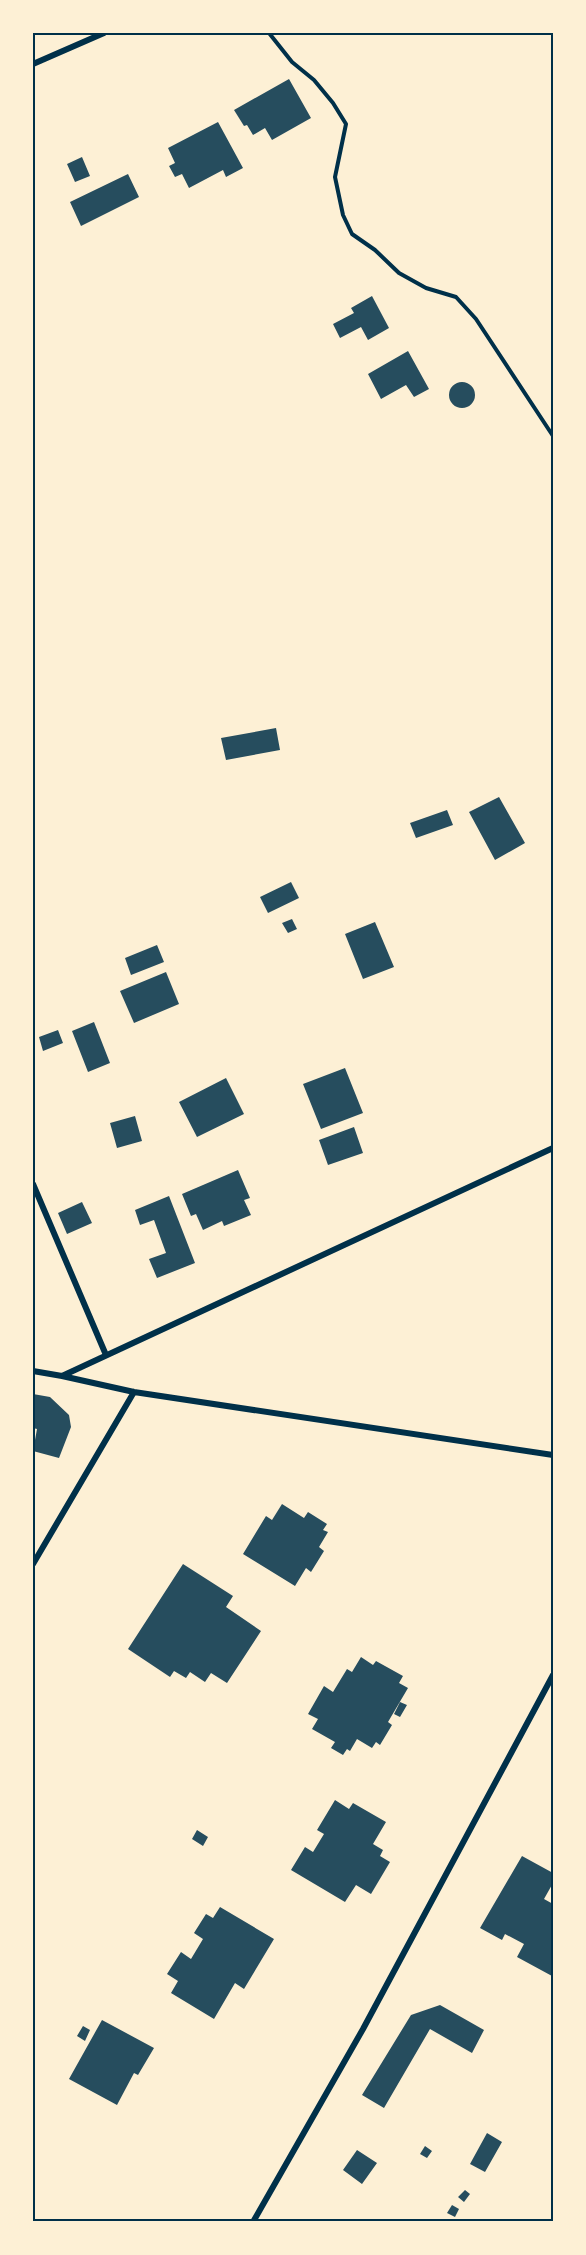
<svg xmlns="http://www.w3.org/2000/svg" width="586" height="2255" viewBox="0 0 586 2255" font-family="'Fira Sans',sans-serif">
	<rect width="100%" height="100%" fill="#fdf0d5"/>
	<path fill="#264d5e" d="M289 79 311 118 272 140 265 128 253 135 247 125 244 126 234 110Z
		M218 122 243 168 226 177 223 170 189 188 182 174 175 177 169 166 175 163 168 148Z
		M82 157 90 176 75 182 67 164Z
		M128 174 139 197 81 226 70 202Z
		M372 296 389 328 368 340 361 327 340 338 333 324 354 313 351 308Z
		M408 351 429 389 414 397 406 385 381 399 368 374Z
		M449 395a13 13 0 1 1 26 0a13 13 0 1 1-26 0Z
		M276 728 280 750 226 760 221 738Z
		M499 797 525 843 495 860 469 812Z
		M447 810 453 825 416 838 410 823Z
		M291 882 299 898 268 913 260 897Z
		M292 919 297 929 288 933 282 923Z
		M375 922 394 967 363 979 345 934Z
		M157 945 164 962 131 975 125 958Z
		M166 972 179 1004 134 1023 120 991Z
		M94 1022 110 1063 88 1072 72 1031Z
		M58 1030 63 1043 43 1051 39 1037Z
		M345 1068 363 1113 321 1129 303 1084Z
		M226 1078 244 1114 197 1137 179 1102Z
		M135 1116 142 1141 117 1148 110 1123Z
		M354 1127 363 1153 328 1165 319 1140Z
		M238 1170 250 1198 244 1200 251 1215 224 1226 222 1221 203 1230 196 1214 191 1216 182 1194Z
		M169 1196 195 1263 157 1278 149 1259 166 1253 154 1220 140 1225 135 1210Z
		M82 1202 92 1223 67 1234 58 1213Z
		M33 1394 50 1397 69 1415 71 1427 59 1458 33 1451 37 1429 33 1428Z
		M282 1504 304 1518 308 1512 327 1524 323 1530 328 1532 319 1547 324 1551 311 1572 306 1568 295 1586 243 1554 266 1516 272 1520Z
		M183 1564 233 1596 226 1607 261 1631 227 1683 211 1673 205 1682 190 1672 186 1678 174 1671 170 1677 128 1649Z
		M361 1657 373 1665 376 1661 403 1676 399 1683 408 1688 388 1722 392 1725 380 1745 376 1742 372 1748 357 1739 350 1751 347 1749 343 1755 331 1748 335 1742 312 1729 318 1719 308 1714 324 1686 333 1692 347 1669 352 1672Z
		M400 1702 407 1705 400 1717 394 1714Z
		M335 1800 349 1809 353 1803 386 1822 373 1844 383 1850 380 1856 390 1862 371 1894 356 1885 345 1902 291 1870 305 1847 313 1852 324 1834 317 1830Z
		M197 1830 208 1837 203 1846 192 1839Z
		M522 1856 553 1873V1883L544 1899 553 1904 552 1976 517 1957 524 1944 505 1934 502 1940 480 1928Z
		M220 1907 274 1939 244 1989 235 1983 214 2019 171 1993 178 1981 167 1974 181 1952 191 1959 203 1939 194 1933 206 1914 213 1918Z
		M440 2005 484 2030 472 2053 430 2029 384 2108 362 2095 411 2015Z
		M102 2020 154 2048 138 2075 134 2073 117 2105 69 2079Z
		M83 2026 90 2030 85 2041 77 2036Z
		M487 2133 502 2142 485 2172 470 2164Z
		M425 2146 432 2151 427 2158 420 2154Z
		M357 2150 377 2163 362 2184 343 2170Z
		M465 2190 470 2194 464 2202 458 2197Z
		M452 2205 459 2209 455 2217 447 2213Z"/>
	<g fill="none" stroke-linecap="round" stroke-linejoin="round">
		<path stroke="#003049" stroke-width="4" d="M269 33 292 62 314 80 333 103 346 124 335 177 343 215 352 234 375 250 399 273 426 288 456 297 476 319 553 436"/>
		<path stroke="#003049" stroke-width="6" d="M33 64 104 33
			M33 1184 106 1355
			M33 1371 62 1376 134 1392 553 1455
			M62 1376 553 1148
			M33 1564 134 1392
			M253 2222 363 2029 553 1675"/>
	</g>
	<rect width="586" height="2255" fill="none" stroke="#fdf0d5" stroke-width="69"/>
	<rect x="34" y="34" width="518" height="2186" fill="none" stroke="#003049" stroke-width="2"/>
</svg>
